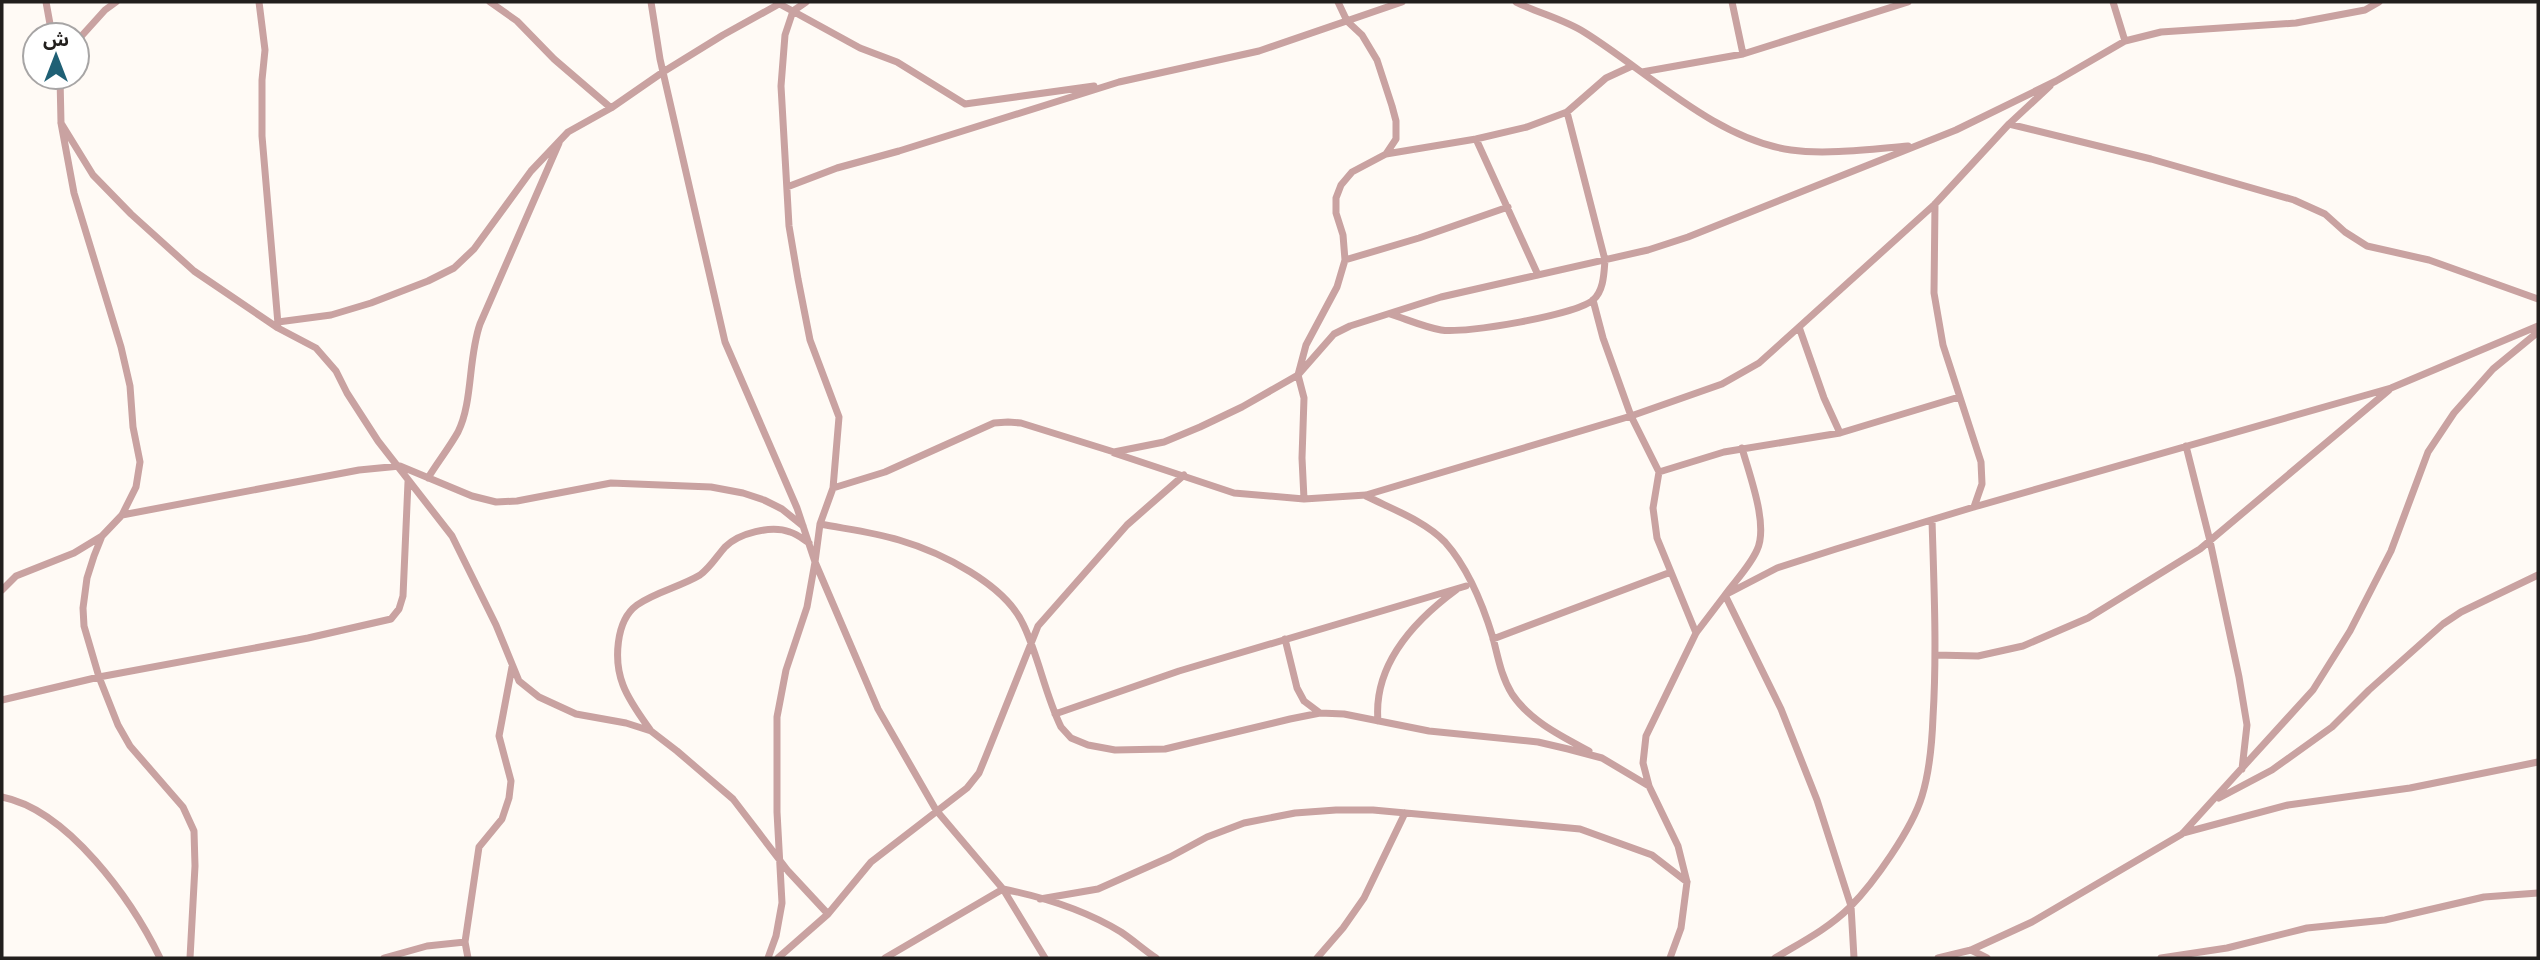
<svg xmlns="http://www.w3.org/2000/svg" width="2540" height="960" viewBox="0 0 2540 960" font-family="'Nunito Sans','Noto Sans Arabic',sans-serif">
	<rect width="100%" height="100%" fill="#fffaf5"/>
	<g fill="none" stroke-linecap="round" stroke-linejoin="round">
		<path stroke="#c9a2a1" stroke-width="7" d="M46 2 52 35
			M259 2 265 50 262 80V136L278 324
			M490 2 517 21 554 59 611 108
			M651 2 660 59 725 342 797 508 815 562 807 607 786 670 777 717V812L782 903 776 936 768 958
			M776 2 860 48 897 62 965 104 1094 86
			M806 2 793 11 785 35 781 86 789 226 798 279 810 340 839 417 833 488 820 524 815 562 878 709 936 810 1003 889 1045 958
			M1338 2 1347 21 1362 35 1377 60 1392 106 1396 121V139L1386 154
			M1516 2C1538 13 1563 19 1584 32 1647 71 1715 139 1791 150 1826 155 1872 149 1908 146
			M1732 2 1743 54
			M2113 2 2125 41
			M77 41 105 10 116 2
			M1642 72 1743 54 1908 2
			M60 77 61 123 74 193 121 347 130 386 133 427 140 462 136 487 122 515 102 536 94 556 87 578 83 608 84 626 99 677 118 725 130 746 183 807 194 831 195 866 190 958
			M61 123 93 175 131 214 194 271 278 328 316 348 336 371 347 393 378 441 452 536 496 625 519 681 539 697 576 714 626 723 651 731 677 751 733 799 788 871 828 914
			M2009 124 2151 159 2294 200 2325 214 2345 232 2367 246 2429 260 2538 299
			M1476 139 1538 275
			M787 187 837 168 899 151 1119 82 1259 51 1402 2
			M1935 204 1934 293 1943 345 1981 462 1982 484 1974 507
			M1345 260 1419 238 1508 207
			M1593 300 1603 338 1631 416 1659 472 1653 508 1657 538 1696 633
			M1390 314C1406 319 1424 327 1441 330 1465 334 1576 315 1593 300 1604 291 1604 272 1605 260L1567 112
			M278 322 331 315 371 303 428 281 454 268 474 249 531 171 568 132 611 108 663 72 723 35 779 4
			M1799 327 1824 398 1840 433
			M2186 446 2210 541 2239 677 2247 725 2242 769
			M1742 448C1749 474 1769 525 1757 550 1750 566 1736 580 1725 595L1781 709 1817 800 1851 906 1854 958
			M1114 453 1234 493 1304 499 1366 495 1631 416 1722 384 1759 363 1799 327 1935 204 2009 124 2050 86
			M1659 472 1724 452 1840 433 1959 397
			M428 478C437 463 449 448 458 432 473 402 468 358 480 324L559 143
			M833 488 885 472 994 423 1008 422 1021 423 1114 452 1164 442 1200 427 1242 407 1298 375 1334 334 1350 326 1441 297 1648 250 1688 237 1956 130 2056 81 2125 41 2161 32 2296 23 2365 10 2379 2
			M1366 496C1392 509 1425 521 1445 542 1468 568 1483 605 1493 638 1498 657 1501 676 1512 694 1530 721 1561 736 1589 751
			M1304 499 1302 458 1304 398 1298 375 1306 345 1337 287 1345 260 1343 235 1336 213V198L1341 185 1352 172 1386 154 1476 139 1527 127 1567 112 1606 78 1632 66
			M122 515 359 470 400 466 472 496 496 502 517 501 611 483 711 487 743 493 764 500 782 509 803 526
			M820 524C846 529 873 532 899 540 940 552 1006 584 1024 626 1039 658 1045 694 1061 727L1071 738 1088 745 1115 750 1165 749 1290 719 1320 713 1344 714 1429 731 1538 742 1568 749 1602 758 1649 786
			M2 590 16 576 74 553 102 536
			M1285 639 1297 688 1304 701 1320 713
			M1493 639 1671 572
			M1935 655 1978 656 2023 646 2088 618 2200 549 2389 390
			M2 700 99 677 308 638 391 619 399 609 403 596 408 482
			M1055 714 1179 671 1466 586
			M1378 721C1373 664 1414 621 1456 590
			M651 731C641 717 629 701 623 685 614 662 615 621 637 605 655 592 680 587 700 575 710 568 717 556 725 547 739 533 771 525 790 532 797 534 803 539 809 543
			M2 797C68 810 132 900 160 958
			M2219 798 2272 770 2332 727 2369 690 2443 624 2461 612 2538 575
			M2183 833 2288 805 2410 788 2538 762
			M1040 899 1098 889 1170 857 1207 837 1244 823 1295 813 1336 810H1373L1580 829 1652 855 1687 882
			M1971 950 1987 958
			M384 958 427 946 465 942
			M468 958 465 942 479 847 502 819 509 798 511 781 499 736 512 667
			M778 958 828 914 871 862 967 788 979 773 986 756 1038 626 1127 525 1184 475
			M885 958 1003 889C1043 897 1085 910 1121 932 1133 940 1144 950 1156 958
			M1317 958 1343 928 1364 898 1405 813
			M1670 958 1681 928 1687 882 1678 846 1649 786 1643 763 1646 736 1696 633 1725 595 1777 568 1836 549 1974 507 2391 388 2538 326
			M1775 958C1800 943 1828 929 1850 907 1874 883 1912 829 1922 796 1930 770 1932 744 1933 717 1937 652 1934 586 1932 520
			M1938 958 1971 950 2032 922 2182 834 2313 690 2350 631 2391 551 2428 452 2454 413 2493 369 2538 332
			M2161 958 2227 948 2307 928 2385 920 2484 897 2538 893"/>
	</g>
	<rect width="2540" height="960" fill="none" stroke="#221f1d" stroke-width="7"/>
	<g transform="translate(56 56)"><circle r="33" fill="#ffffff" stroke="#a7a5a5" stroke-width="2"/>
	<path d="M0-5L12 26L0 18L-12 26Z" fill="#1f6075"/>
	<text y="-10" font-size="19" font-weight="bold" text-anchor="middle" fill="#221f1d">ش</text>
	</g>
</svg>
